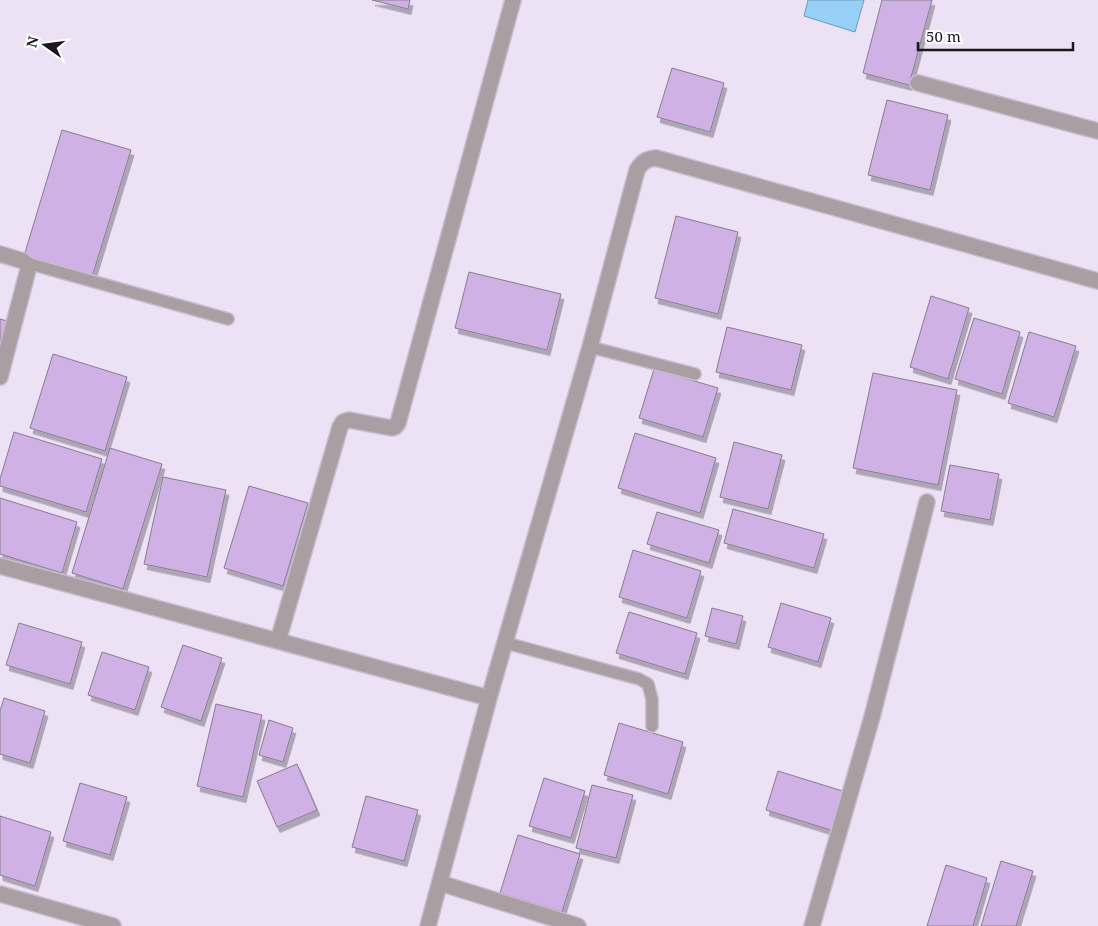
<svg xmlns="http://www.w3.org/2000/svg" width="1098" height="926" viewBox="0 0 1098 926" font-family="'Noto Serif',serif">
	<defs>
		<filter id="shadow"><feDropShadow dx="3" dy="5.5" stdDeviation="0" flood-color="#0004"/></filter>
	</defs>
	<rect width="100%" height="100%" fill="#ece1f5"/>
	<path fill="#96d0f7" stroke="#7198b6" d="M808 0H864L855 32 804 16Z"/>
	<path fill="#d0b1e6" stroke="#867c8e" filter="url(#shadow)" d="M372 0H410L408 9Z
		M882 0H932L909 85 863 73Z
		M672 68 724 83 710 132 657 117Z
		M887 100 948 115 930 190 868 175Z
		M62 130 131 150 92 277 24 256Z
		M676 216 738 232 718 314 655 298Z
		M469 272 561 294 547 350 455 328Z
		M931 296 969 308 948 379 910 367Z
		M974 318 1020 332 1002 394 955 379Z
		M0 319 7 321 0 342Z
		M727 327 802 345 791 390 716 372Z
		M1029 332 1076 346 1054 417 1008 403Z
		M53 354 127 377 105 451 30 428Z
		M654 369 718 388 703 437 639 418Z
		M873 373 957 390 938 485 853 468Z
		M14 432 102 459 86 512 0 486V479Z
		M635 433 716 458 700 513 618 488Z
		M734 442 782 455 768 509 720 497Z
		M110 448 162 464 123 589 72 573Z
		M950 465 999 474 990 520 941 511Z
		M163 477 226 490 207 577 144 564Z
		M249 486 308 503 283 586 224 568Z
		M0 498 77 522 62 573 0 554Z
		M733 509 824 534 814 568 724 543Z
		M657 512 719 530 709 563 647 544Z
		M633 550 701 571 687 618 619 597Z
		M781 603 831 618 818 662 768 647Z
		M712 608 743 616 736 644 705 636Z
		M629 612 697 633 685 674 616 653Z
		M19 623 82 642 70 684 6 665Z
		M183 645 222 658 201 721 161 707Z
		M102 652 149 667 135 710 88 695Z
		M4 698 45 711 30 763 0 754V711Z
		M216 704 262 715 243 797 197 786Z
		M269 720 293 728 283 762 259 755Z
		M619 723 683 742 668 794 604 775Z
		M297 764 317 810 277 827 257 781Z
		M778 771 849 793 837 832 766 810Z
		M544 778 585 791 571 838 529 826Z
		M80 783 127 797 110 855 63 841Z
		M592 785 633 795 616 858 576 848Z
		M366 796 418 810 404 861 352 847Z
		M0 816 51 832 35 886 0 875Z
		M518 835 580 854 562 912 500 893Z
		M1001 861 1033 871 1016 926H981Z
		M946 865 987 878 973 926H927Z"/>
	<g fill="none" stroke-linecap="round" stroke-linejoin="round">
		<g stroke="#c6bdce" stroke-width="14">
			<path id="lane" d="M27 263 228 319
				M590 347 695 374
				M506 643 639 679 648 684 652 699V726"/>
		</g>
		<g stroke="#c6bdce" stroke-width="18">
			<path id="street" d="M918 83 1098 131
				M0 254 23 261 29 266 0 377
				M0 566 489 698 590 347 637 170C642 162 646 159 656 158L1098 281
				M278 641 340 427 343 422 349 420 392 428 395 427 398 423 513 0
				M440 883 578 926
				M0 894 113 926
				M428 926 489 698
				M812 926 872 717 927 502"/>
		</g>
		<use href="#lane" stroke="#a99ea2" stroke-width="11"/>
		<use href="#street" stroke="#a99ea2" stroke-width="15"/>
	</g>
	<g transform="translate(45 45) rotate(284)" stroke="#ffffff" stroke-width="4" paint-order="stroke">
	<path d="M0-4L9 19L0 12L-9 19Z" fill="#1b171e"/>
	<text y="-8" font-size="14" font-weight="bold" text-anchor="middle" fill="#1b171e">N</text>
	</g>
	<path d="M918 42v8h155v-8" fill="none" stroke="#1b171e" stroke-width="2.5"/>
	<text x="926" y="42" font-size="15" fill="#1b171e" stroke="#ffffff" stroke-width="4" paint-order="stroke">50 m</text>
</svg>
